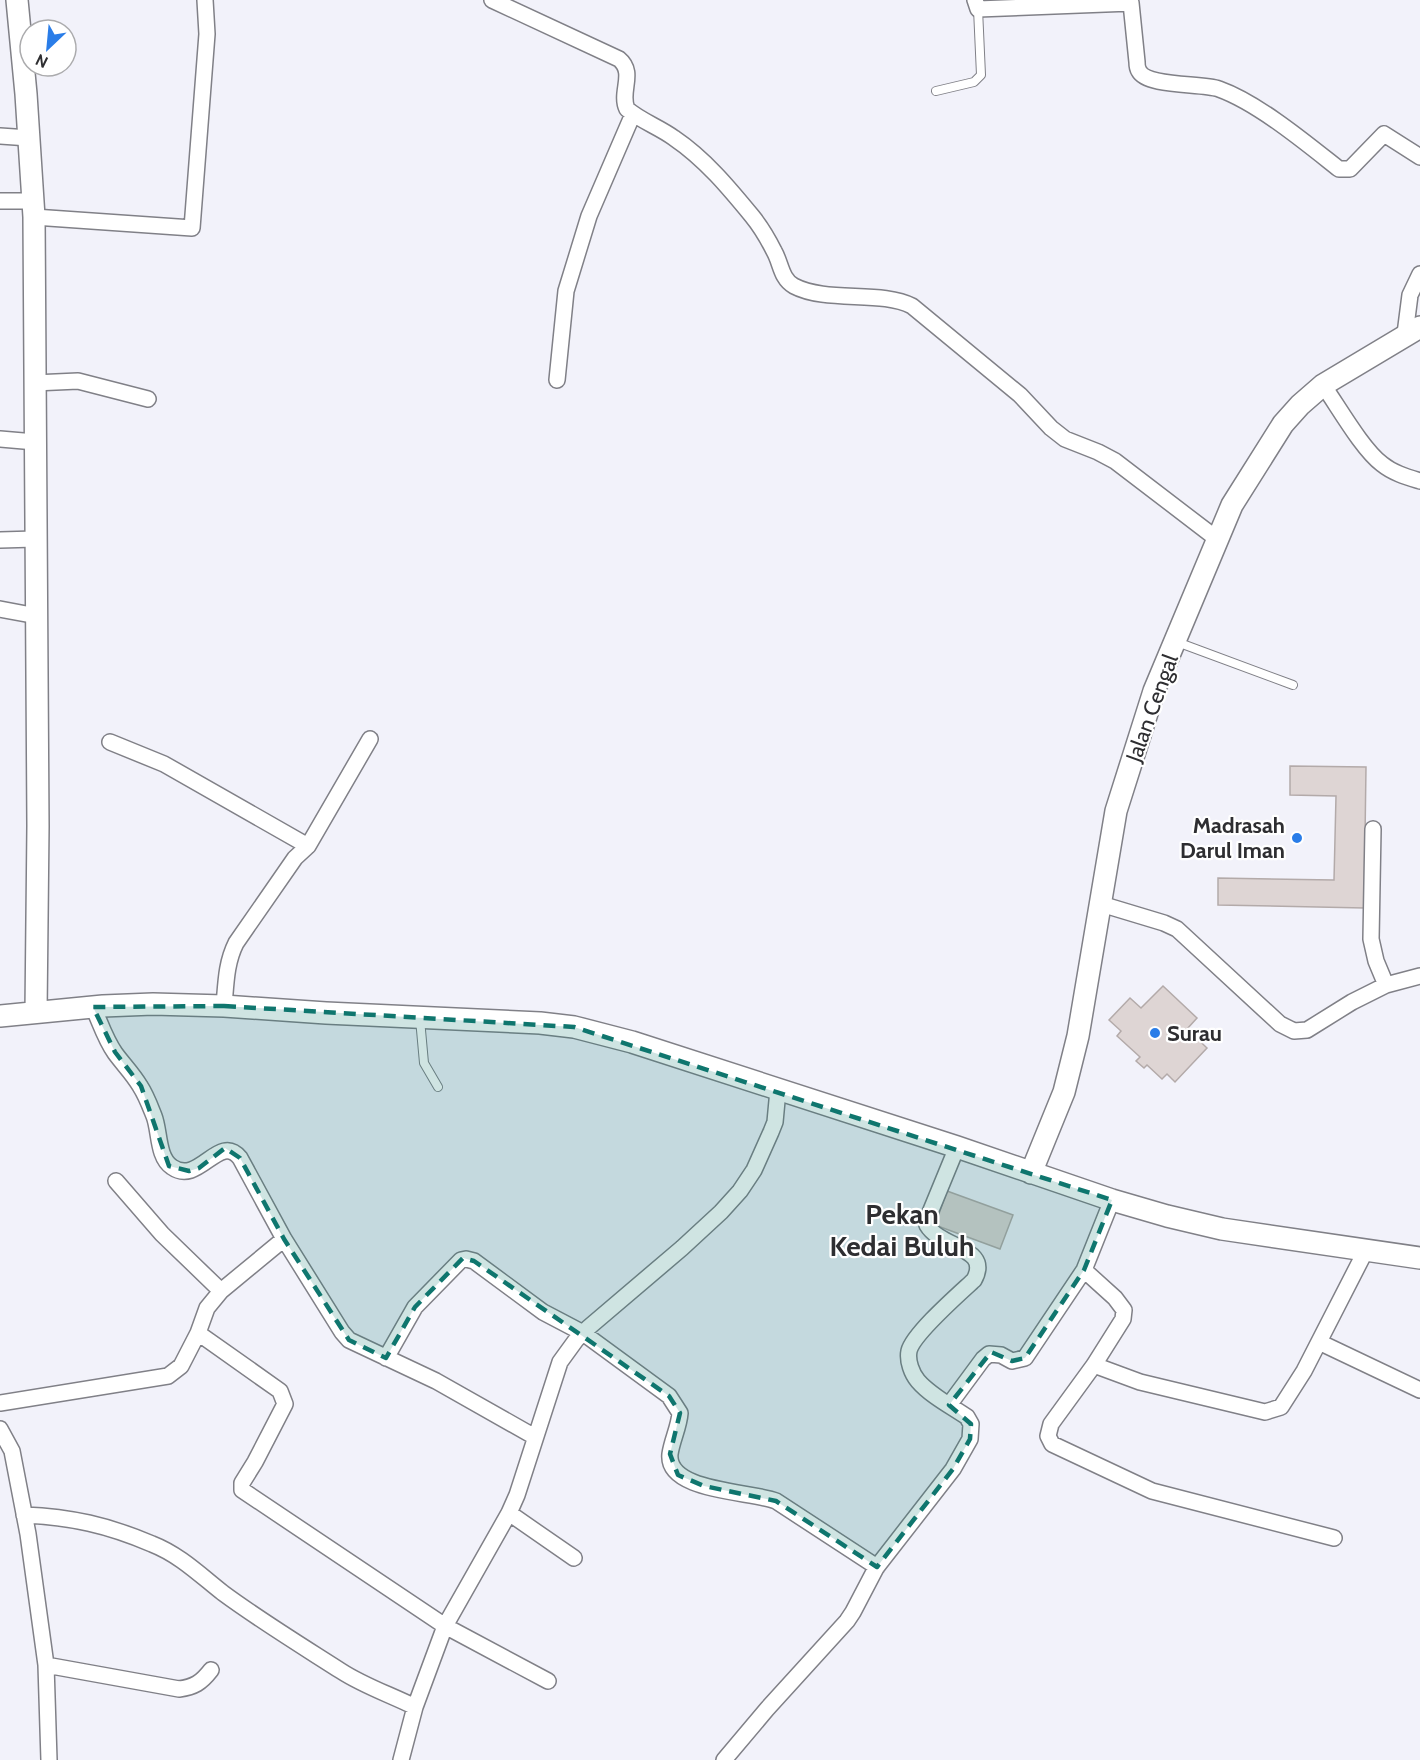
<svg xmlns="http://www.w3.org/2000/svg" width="1420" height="1760" viewBox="0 0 1420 1760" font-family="Cabin,sans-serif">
	<rect width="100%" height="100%" fill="#f2f2fa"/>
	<path fill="#ded5d4" stroke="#b3aaa9" stroke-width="1.5" d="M1290 766 1366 767 1364 908 1218 905V878L1334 880 1336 796 1290 795Z
		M1163 986 1197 1018 1187 1029 1207 1048 1175 1082 1167 1074 1162 1079 1147 1065 1144 1068 1136 1061 1140 1057 1117 1036 1121 1031 1109 1020 1130 998 1141 1008Z
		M947 1191 1013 1215 1000 1249 935 1225Z"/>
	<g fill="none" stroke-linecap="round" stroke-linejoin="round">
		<g stroke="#808087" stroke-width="10">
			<path id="lane" d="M936 91 974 82 981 75 978 9
				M1177 642 1293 685
				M420 1019 424 1063 438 1087"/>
		</g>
		<g stroke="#808087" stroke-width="18">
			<path id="street" d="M492 0 619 59C636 73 619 92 627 109 641 121 659 127 674 138 705 159 729 188 752 216 761 227 768 239 774 251 781 263 781 279 794 286 826 303 882 290 912 306L1020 395 1051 428 1065 439 1098 452 1115 461 1217 539
				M975 0 978 9 1131 3 1137 62C1137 65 1137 68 1139 71 1147 87 1201 83 1219 89 1258 103 1306 143 1339 169H1350L1384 134 1420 157
				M0 136 29 138
				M0 201H33
				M34 217 192 228 207 34 205 0
				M1405 334 1410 295 1420 274
				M557 380 566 291 589 216 633 114
				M34 383 78 381 148 399
				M1323 385C1338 406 1362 449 1382 464 1393 473 1407 477 1420 481
				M0 439 35 442
				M0 540 35 539
				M0 609 37 616
				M110 742 164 764 308 846
				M1373 829 1371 939 1376 961 1386 985
				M1101 904 1164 923 1177 929 1280 1024 1294 1031 1307 1030 1352 1002 1386 985 1420 976
				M224 1006C226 983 226 963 236 943L295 858 308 846 370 739
				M93 1007C100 1022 105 1039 115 1053 123 1064 133 1074 140 1086 146 1095 150 1106 154 1116 160 1131 157 1157 172 1167 199 1186 219 1132 240 1158L284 1239 342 1332 349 1340 436 1381 535 1437
				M116 1181 162 1234 221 1291
				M1084 1270 1115 1298 1124 1310 1123 1319 1094 1365 1051 1424 1048 1436 1052 1444 1152 1491 1334 1538
				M198 1333 280 1391 285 1404 255 1462 242 1483V1490L445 1626 548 1681
				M1319 1342 1420 1390
				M386 1358 415 1307 461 1260 466 1259 474 1261 543 1312 583 1333 669 1396 680 1413C679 1427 672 1440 670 1454 666 1492 751 1491 776 1501L877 1567
				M1094 1365 1140 1382 1265 1412 1281 1407 1304 1371 1366 1250
				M0 1403 168 1376 181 1366 198 1333 207 1308 221 1291 284 1239
				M949 1405 983 1359 989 1354 1001 1355 1012 1361 1025 1358 1084 1270 1112 1200
				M0 1429 12 1451 28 1534 46 1665 49 1760
				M509 1513 574 1558
				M24 1515C71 1517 108 1525 152 1544 180 1555 200 1575 223 1593 261 1621 302 1646 341 1671 364 1686 391 1695 415 1707
				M46 1665 179 1689C194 1687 201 1683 211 1670
				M401 1760 415 1707 445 1626 509 1513 517 1495 560 1362 576 1340 588 1328 682 1248 721 1212 740 1191 754 1170 771 1132 775 1122 778 1090
				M724 1760 767 1709 847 1621 853 1612 876 1568 953 1469 970 1439 971 1424 967 1417C951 1406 931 1396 918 1381 912 1374 907 1361 909 1351 913 1334 959 1294 974 1280 992 1247 941 1249 927 1225L929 1215 957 1147"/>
		</g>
		<g stroke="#808087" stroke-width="24">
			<path id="secondary" d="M17 0 26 94 34 217 38 826 36 1012
				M0 1016 103 1006 153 1004 224 1006 326 1013 540 1023 574 1027 632 1042 957 1147 1112 1200 1167 1216 1222 1229 1420 1258
				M1031 1173 1064 1092 1078 1036 1116 811 1154 691 1232 505 1283 424 1300 405 1323 385 1420 327"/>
		</g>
		<use href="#lane" stroke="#fff" stroke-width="8"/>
		<use href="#street" stroke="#fff" stroke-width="15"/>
		<use href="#secondary" stroke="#fff" stroke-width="21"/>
	</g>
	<path fill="#0f766e" fill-opacity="0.2" stroke="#0f766e" stroke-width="4.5" stroke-dasharray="12 8" stroke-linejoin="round" d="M224 1006 574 1027 1112 1200 1084 1270 1025 1358 1012 1361 991 1352 949 1405 971 1424 970 1439 953 1469 877 1567 776 1501 704 1486 678 1475 670 1454 680 1413 669 1396 474 1261 463 1258 415 1307 386 1358 349 1340 284 1239 240 1158 225 1148 199 1168 189 1171 169 1166 141 1086 115 1052 93 1007Z"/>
	<g fill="#2a7de8" stroke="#fff" stroke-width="2">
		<circle cx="1297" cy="838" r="6"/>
		<circle cx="1155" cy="1033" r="6"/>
	</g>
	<g text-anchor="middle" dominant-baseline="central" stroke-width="4.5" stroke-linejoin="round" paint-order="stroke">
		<g font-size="22" fill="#2e2e31" stroke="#fff">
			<text transform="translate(1152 708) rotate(-70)">Jalan Cengal</text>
		</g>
		<g font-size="22" font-weight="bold" fill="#2e2e31" stroke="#fff" text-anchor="end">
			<text x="1285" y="825">Madrasah<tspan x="1285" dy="25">Darul Iman</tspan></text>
			<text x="1167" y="1033" text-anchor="start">Surau</text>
		</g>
		<g font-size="28" font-weight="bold" fill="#2e2e31" stroke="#fff">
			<text x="902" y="1214">Pekan<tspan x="902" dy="32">Kedai Buluh</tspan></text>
		</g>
	</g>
	<g transform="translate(48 48) rotate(206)"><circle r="28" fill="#ffffff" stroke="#ababad" stroke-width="1.5"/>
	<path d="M0-4.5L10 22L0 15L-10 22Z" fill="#2a7de8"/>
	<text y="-9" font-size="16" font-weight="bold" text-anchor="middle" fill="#2e2e31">N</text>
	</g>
</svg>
